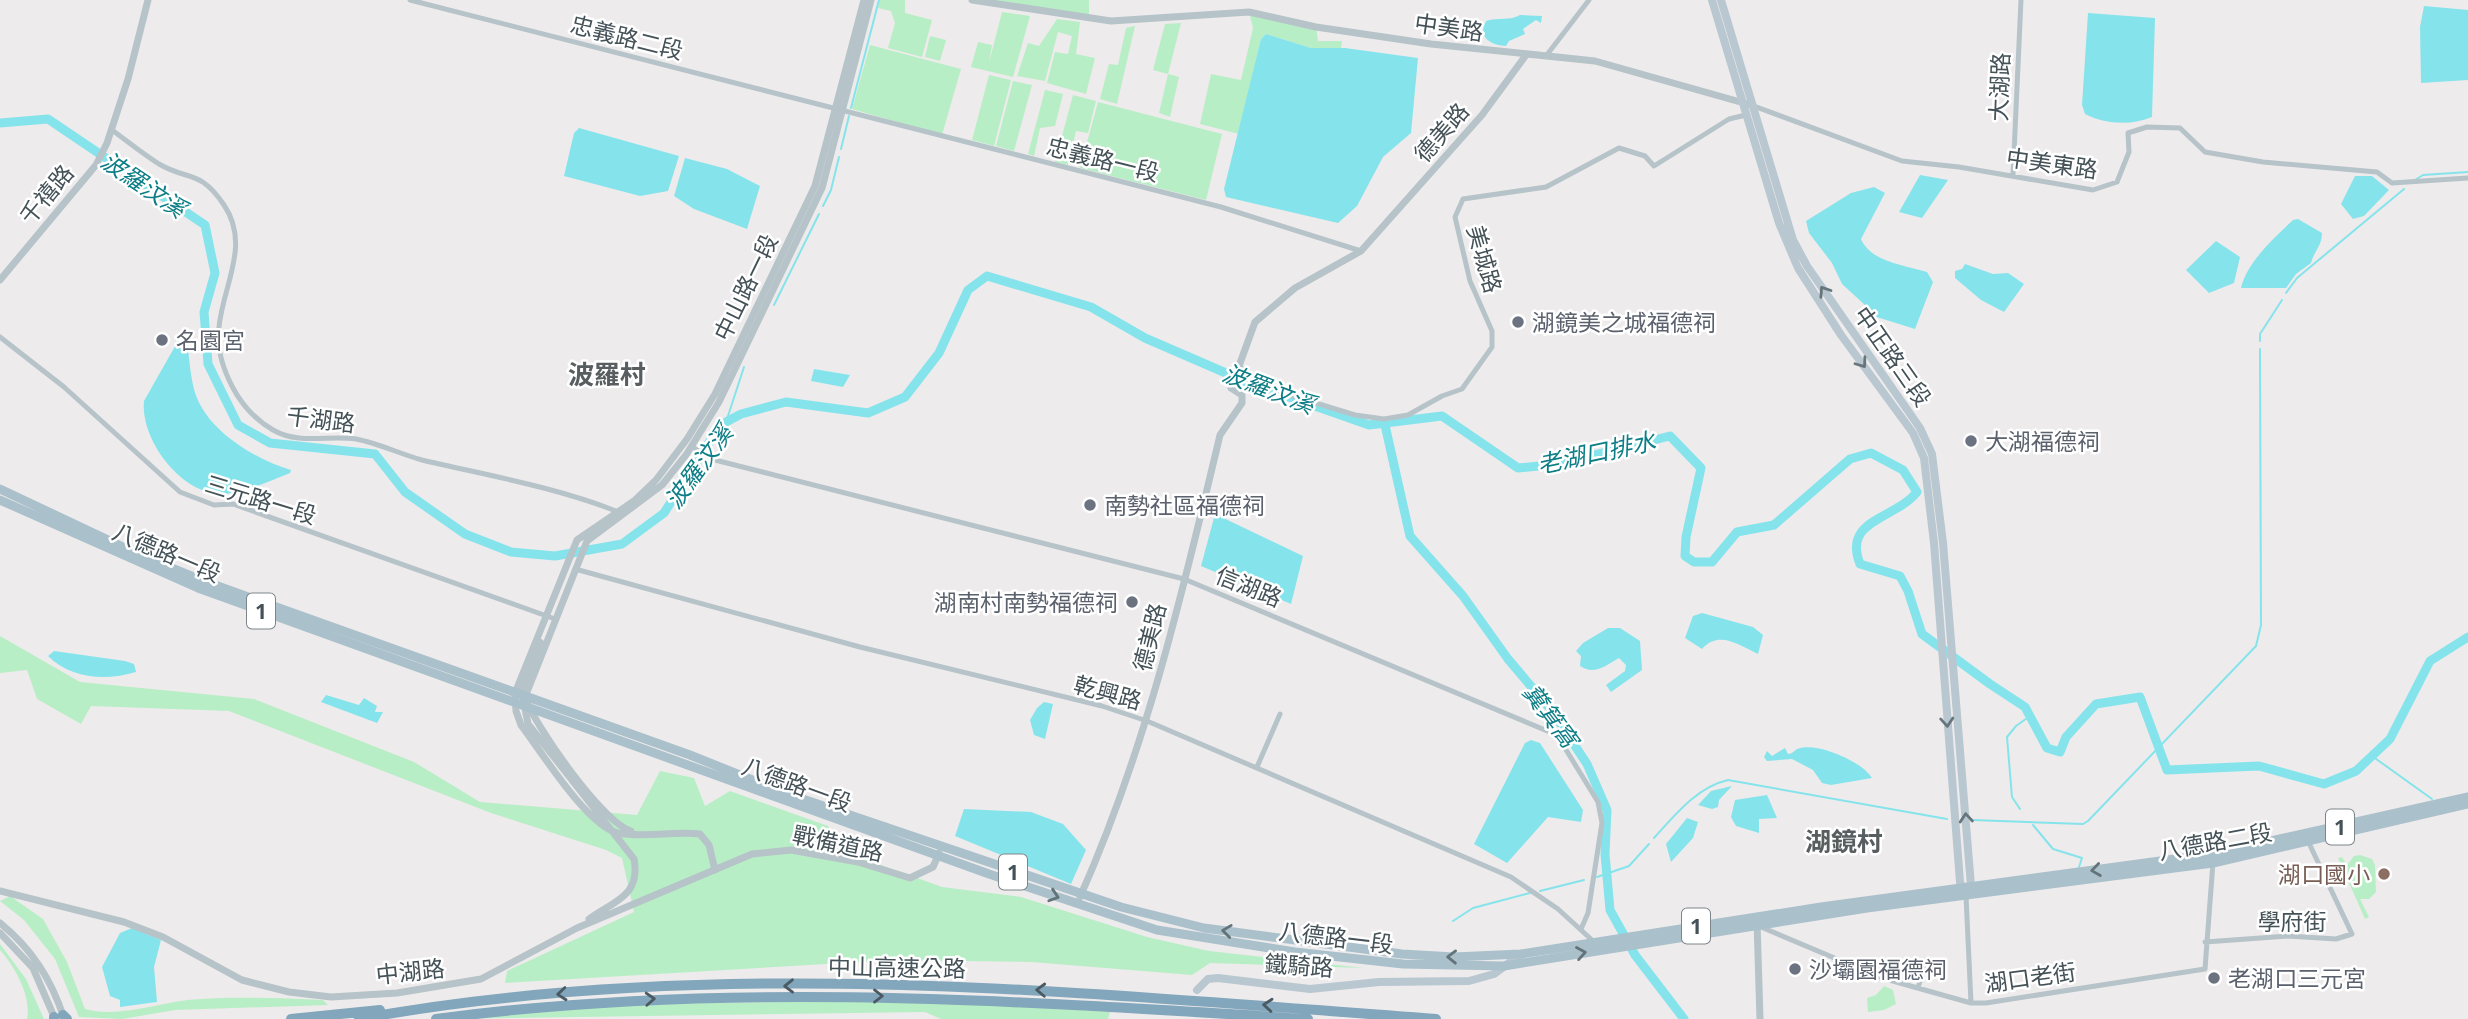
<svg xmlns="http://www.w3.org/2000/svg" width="2468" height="1019" viewBox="0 0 2468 1019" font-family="'Open Sans','Noto Sans TC',sans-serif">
	<rect width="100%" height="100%" fill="#eeebec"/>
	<path fill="#b8eec5" d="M880 0H905V13L932 20 922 57 888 48 895 23 891 11 878 8Z
		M984 0H1089V16Z
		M1002 12 1030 16 1013 77 971 67 978 42 992 45 989 63Z
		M1249 12 1316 27 1318 41H1342L1341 48H1311L1266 34 1261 39 1239 134 1200 124 1211 74 1241 80 1253 28Z
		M1057 19 1080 22 1076 54 1095 58 1086 94 1047 83 1055 52 1068 54 1072 36 1058 32 1045 81 1017 76 1028 43 1039 46Z
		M1181 23 1168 74 1179 77 1170 117 1159 113 1168 74 1153 70 1165 24Z
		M1135 26 1117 104 1100 99 1109 64 1118 65 1126 28Z
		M930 36 946 40 940 61 925 57Z
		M870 45 961 69 942 135 852 109Z
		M989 75 1011 80 994 146 972 140Z
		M1013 81 1032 85 1014 151 996 146Z
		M1045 90 1063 94 1055 126 1040 128 1034 156 1028 154Z
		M1073 95 1096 101 1088 133 1076 131 1068 165 1055 162Z
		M1098 102 1222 134 1206 200 1080 168Z
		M0 636 80 682 254 699 414 762 480 802 637 815 660 771 694 778 705 806 730 791 828 826 842 851 942 887 1021 897 1147 937 1209 951 1364 968 1210 963 1192 975 1031 962 894 960 505 983 507 971 634 912 622 858 606 850 491 813 229 711 91 706 81 724 37 699 27 670 0 673Z
		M2360 855 2372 859 2375 865 2376 892 2369 899H2360L2369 917 2365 919 2338 858 2342 857 2347 865 2354 856Z
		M10 896 43 919 67 962 85 1009C117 1018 154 1004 187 1000 232 996 278 998 323 1000L328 1005 175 1010 122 1019 79 1017 55 959 24 920 0 901Z
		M0 944 26 979 44 1019H27C32 997 14 965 0 950Z
		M1884 986 1893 990 1896 1004 1884 1010 1868 1012 1867 998 1876 995Z
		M928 1000 1110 1012 1108 1019H941L925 1012 442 1019 564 1005Z"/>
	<path fill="#85e4eb" d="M2424 6 2468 10V80L2421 83 2420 27Z
		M2088 13 2155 18 2152 117C2131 126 2104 124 2085 114L2082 105Z
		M1520 15 1542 16 1541 23 1536 20 1523 29 1525 34 1509 41 1506 46C1491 45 1477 38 1486 21 1498 17 1510 21 1520 15Z
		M1266 34 1311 48H1345L1418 58 1411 133 1383 157 1357 206 1338 223 1226 197 1224 189 1261 39Z
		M579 128 679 156 668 191 640 196 564 176 574 133Z
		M685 158 727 169 760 186 747 229 694 209 674 196Z
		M1920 175 1948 180 1922 218 1899 212Z
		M2355 176H2372L2389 190 2364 216 2353 219 2341 204Z
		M1874 187 1885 193 1861 239C1871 262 1904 265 1927 272L1933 282 1915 329 1867 314 1865 305 1842 284 1832 263 1809 233 1806 221 1851 193Z
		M2298 219 2322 233C2322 246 2314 251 2311 263L2296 274 2286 288H2241C2247 262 2274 238 2293 220Z
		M2216 241 2240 257 2234 283 2209 293 2186 270Z
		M1965 264 1993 274 2008 273 2024 284 2004 312 1981 300 1955 278V271L1962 269Z
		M187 340C189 356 190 373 194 389 204 429 254 459 291 470L290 473C273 480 240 494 223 494 181 495 140 439 144 401L178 341Z
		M814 369 850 375 843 387 811 381Z
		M1215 514 1303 556 1291 604 1201 566Z
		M1702 613 1753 627 1763 635 1758 654C1739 645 1719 630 1702 649L1685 638 1693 616Z
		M1608 628H1620L1640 641 1642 670 1611 692 1606 685 1625 671 1626 665 1619 658C1606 665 1595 676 1580 666L1581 656 1576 651 1583 643Z
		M54 651 125 661 134 664 136 672C106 681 71 679 48 656Z
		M326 695 359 705 364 698 377 706 375 712H383L377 723 321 702Z
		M1044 702 1053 704 1045 739 1034 735 1030 720 1037 708Z
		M1531 740 1540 743 1583 810 1581 822 1548 817 1507 863 1474 844 1525 743Z
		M1785 748 1788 754C1792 754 1794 751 1797 749 1815 741 1862 761 1872 778L1831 785 1822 783 1813 770 1792 759 1767 761 1764 757 1767 751 1772 756Z
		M1732 786 1719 800 1718 807 1712 809 1698 805 1711 791Z
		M1767 795 1777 818 1759 819V833L1736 826 1731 817 1735 800Z
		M964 809 1031 812 1063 824 1086 850 1071 884 955 836Z
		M1687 818 1698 822 1693 838 1671 862 1666 844Z
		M132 928 161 940 154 967 157 1002 120 1007V1000L110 996 102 967 120 933Z"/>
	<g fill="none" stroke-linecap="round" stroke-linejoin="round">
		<path stroke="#85e4eb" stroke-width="2" d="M851 108 879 0
			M841 149 849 116
			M2415 180 2423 175 2468 172
			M823 206 831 190 839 157
			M2286 293 2297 278 2404 189
			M774 305 819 214
			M2260 341V334L2282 300
			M726 422 744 367
			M2372 756 2432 799
			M2020 809 2012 797 2007 737 2016 726 2030 716
			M1973 820 2083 824 2088 821 2256 646 2261 625 2260 349
			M2033 825 2053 849 2082 858 2079 867
			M1654 838C1675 815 1697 787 1728 780L1947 819
			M1597 877 1629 866 1649 844
			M1540 891 1584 880
			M1453 921 1473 908 1530 893"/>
		<path stroke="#85e4eb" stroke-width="9" d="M0 123 48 119 205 225 215 273 204 312 208 364 238 425 270 443 375 454 405 492 465 534 511 552 555 556 622 544 664 513 710 441 726 422 741 414 786 402 868 413 905 397 939 353 968 290 987 276 1091 307 1145 338 1249 383 1369 425 1442 416 1518 468 1558 464 1670 436 1701 468 1686 537 1685 556 1694 562H1712L1737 532 1774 525 1850 459 1871 453 1903 470 1917 492C1896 519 1842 519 1860 564L1900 576 1908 591 1922 634 1990 684 2025 707 2047 748 2060 752 2066 737 2096 704 2140 697 2167 770 2259 766 2324 784 2356 771 2390 739 2430 661 2468 637
			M1385 425 1410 536 1463 596 1508 659 1552 711 1587 764 1607 810 1605 854 1610 910 1635 955 1684 1019"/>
		<path stroke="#b6c3c8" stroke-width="5" d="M410 0 1221 207 1361 251
			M1546 56 1589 0
			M1751 105 1902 161 1959 167 2093 190 2117 182 2129 152 2128 133 2147 127 2180 128 2205 152 2263 162 2377 172 2392 183 2468 178
			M112 130C127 141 143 154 159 164 188 181 200 169 224 205 251 245 223 285 219 327 216 349 223 369 233 388 242 405 256 420 273 430 299 445 328 435 356 439 378 443 400 454 422 460 486 475 555 487 616 511
			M2013 175 2021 0
			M0 337 64 387 180 492 214 505 233 504 555 619
			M1238 366 1283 393 1355 415 1384 419 1408 415 1442 396 1462 389 1492 347V331L1470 281 1455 217 1463 199 1546 187 1619 148 1645 156 1654 166 1729 119 1746 115
			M691 446 711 459 1184 579 1557 735 1598 802 1602 823 1588 913 1581 929
			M575 569 860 647 1102 706 1147 721 1511 877 1558 909 1593 941
			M1257 767 1280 714
			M1966 896 1971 1003
			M1761 927 1882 978 1971 1003H1986L2205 969 2213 862
			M2205 942 2288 936 2336 939 2352 934 2307 839
			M1918 988 1926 960"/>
		<path stroke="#b6c3c8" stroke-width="7" d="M972 0 1111 21 1249 12 1316 27 1431 44 1595 61 1751 105
			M0 280 96 165 107 143 128 79 148 0
			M540 642 522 692 528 724 634 859C641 896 614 901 589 919
			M631 831C603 823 534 725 525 697L587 541 662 485 686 455 719 402 822 188 871 0
			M715 870 709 845 700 834C674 831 644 838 618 833 587 826 541 751 521 725L516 711 515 693 577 540 634 501 656 480 687 439 715 394 815 186 864 0
			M0 891 124 922 163 937 242 980 289 992 331 997 397 993 481 979 577 928 752 854 791 850 858 862 910 878 933 867 939 853
			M1080 897C1146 749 1183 591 1220 435L1242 403V395L1231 388 1255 322 1295 288 1361 251 1482 115 1526 55
			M1757 922 1760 1019
			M0 923C32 949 51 979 64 1018
			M0 933 33 968 55 1019"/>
		<path stroke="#b8c7d0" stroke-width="8" d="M1712 0 1779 223 1798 268 1841 335 1913 433 1924 458 1934 543 1960 882 1966 896 1971 886 1943 543 1932 454 1920 428 1807 266 1793 240 1721 0
			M1197 990 1208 979 1218 978 1310 989 1379 982 1469 981 1494 974 1521 954"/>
		<path stroke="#aac0cb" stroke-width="9" d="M0 489 142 556 201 580 690 755 785 793 1121 907 1204 928 1402 954 1454 957 1521 954 1821 907 2212 854 2468 797
			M0 500 198 588 989 874 1157 930 1295 952 1403 964 1504 966 1867 908 2213 863 2468 804"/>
		<path stroke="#82a6bb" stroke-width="10" d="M63 1015 67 1019
			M54 1019V1017
			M291 1019 380 1010
			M359 1019C714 954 1079 993 1436 1019
			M436 1019C726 980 1017 1001 1308 1019"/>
	</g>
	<defs><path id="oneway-chevron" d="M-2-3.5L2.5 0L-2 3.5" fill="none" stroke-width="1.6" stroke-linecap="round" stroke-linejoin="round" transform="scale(1.75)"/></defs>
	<g stroke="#67757c">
		<use href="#oneway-chevron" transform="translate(1824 291) rotate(-124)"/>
		<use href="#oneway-chevron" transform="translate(1862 363) rotate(54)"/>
		<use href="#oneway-chevron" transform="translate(1947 722) rotate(86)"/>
		<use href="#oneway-chevron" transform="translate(1966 818) rotate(-95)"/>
	</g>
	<g stroke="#63737a">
		<use href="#oneway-chevron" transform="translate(2096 870) rotate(172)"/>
		<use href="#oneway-chevron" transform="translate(1054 896) rotate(18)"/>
		<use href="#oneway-chevron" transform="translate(1227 931) rotate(-173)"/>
		<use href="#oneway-chevron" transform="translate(1581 953) rotate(-10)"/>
		<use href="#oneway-chevron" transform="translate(1452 957) rotate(-179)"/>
	</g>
	<g stroke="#4a5a62">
		<use href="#oneway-chevron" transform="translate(789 986) rotate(179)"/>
		<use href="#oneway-chevron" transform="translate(1041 990) rotate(-178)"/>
		<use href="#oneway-chevron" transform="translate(562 994) rotate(175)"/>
		<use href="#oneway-chevron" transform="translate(878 996)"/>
		<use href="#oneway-chevron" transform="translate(650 999) rotate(-3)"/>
		<use href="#oneway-chevron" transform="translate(1268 1005) rotate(-175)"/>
	</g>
	<g fill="#6b7280" stroke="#fff" stroke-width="2.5">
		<circle cx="1518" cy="322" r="7"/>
		<circle cx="162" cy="340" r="7"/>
		<circle cx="1971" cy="441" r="7"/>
		<circle cx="1090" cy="505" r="7"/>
		<circle cx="1132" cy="602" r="7"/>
		<circle cx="1795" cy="969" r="7"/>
		<circle cx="2214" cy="978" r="7"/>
	</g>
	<circle fill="#8d6e63" stroke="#fff" stroke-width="2.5" cx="2384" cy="874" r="7"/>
	<g text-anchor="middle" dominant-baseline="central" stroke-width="5" stroke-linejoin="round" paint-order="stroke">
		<g fill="#fff" stroke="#7c868a" stroke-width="2">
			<rect x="247" y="593.5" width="28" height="35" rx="5"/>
			<rect x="2326" y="809.5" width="28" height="35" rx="5"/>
			<rect x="999" y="854.5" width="28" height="35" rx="5"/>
			<rect x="1682" y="908.5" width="28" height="35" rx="5"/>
		</g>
		<g font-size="21" font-weight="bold" fill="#445258">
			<text x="261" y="611">1</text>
			<text x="2340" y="827">1</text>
			<text x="1013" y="872">1</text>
			<text x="1696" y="926">1</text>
		</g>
		<g font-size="23" fill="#445258" stroke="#fff">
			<text transform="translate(1449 27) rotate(8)">中美路</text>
			<text transform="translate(627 37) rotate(14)">忠義路二段</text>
			<text transform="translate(1999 87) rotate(-88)">大湖路</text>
			<text transform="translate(1441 132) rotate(-49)">德美路</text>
			<text transform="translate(1103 159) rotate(14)">忠義路一段</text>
			<text transform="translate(2052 163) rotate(8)">中美東路</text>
			<text transform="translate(46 194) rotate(-50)">千禧路</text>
			<text transform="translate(1485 259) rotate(74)">美城路</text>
			<text transform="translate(745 287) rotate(-64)">中山路一段</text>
			<text transform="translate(1893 356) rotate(55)">中正路三段</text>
			<text transform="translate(321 419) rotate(7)">千湖路</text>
			<text transform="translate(261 499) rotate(17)">三元路一段</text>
			<text transform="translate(167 552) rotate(23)">八德路一段</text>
			<text transform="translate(1249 586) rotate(22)">信湖路</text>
			<text transform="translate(1149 637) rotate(-76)">德美路</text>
			<text transform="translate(1108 692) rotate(15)">乾興路</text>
			<text transform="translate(797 784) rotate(20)">八德路一段</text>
			<text transform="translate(2215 841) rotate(-10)">八德路二段</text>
			<text transform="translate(838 843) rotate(12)">戰備道路</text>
			<text x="2292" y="921">學府街</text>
			<text transform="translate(1336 937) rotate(7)">八德路一段</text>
			<text transform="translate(1299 965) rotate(4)">鐵騎路</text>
			<text transform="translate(897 967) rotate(1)">中山高速公路</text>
			<text transform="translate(410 971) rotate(-6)">中湖路</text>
			<text transform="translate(2030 977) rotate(-8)">湖口老街</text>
		</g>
		<g font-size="23" fill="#5b616d" stroke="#fff" text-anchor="start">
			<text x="1532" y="322">湖鏡美之城福德祠</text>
			<text x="176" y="340">名園宮</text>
			<text x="1985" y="441">大湖福德祠</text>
			<text x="1104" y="505">南勢社區福德祠</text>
			<text x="1118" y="602" text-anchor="end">湖南村南勢福德祠</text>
			<text x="1809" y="969">沙壩園福德祠</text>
			<text x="2228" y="978">老湖口三元宮</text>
		</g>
		<g font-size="23" fill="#785e54" stroke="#fff" text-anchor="end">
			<text x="2370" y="874">湖口國小</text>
		</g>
		<g font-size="24" font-style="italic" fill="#0d7e86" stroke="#fff">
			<text transform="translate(144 184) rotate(34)">波羅汶溪</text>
			<text transform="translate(1269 388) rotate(21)">波羅汶溪</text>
			<text transform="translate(1596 452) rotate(-12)">老湖口排水</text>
			<text transform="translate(698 466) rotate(-54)">波羅汶溪</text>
			<text transform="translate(1551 715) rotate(53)">糞箕窩</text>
		</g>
		<g font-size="26" font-weight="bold" fill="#585d60" stroke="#fff">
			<text x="607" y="374">波羅村</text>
			<text x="1844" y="841">湖鏡村</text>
		</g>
	</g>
</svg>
